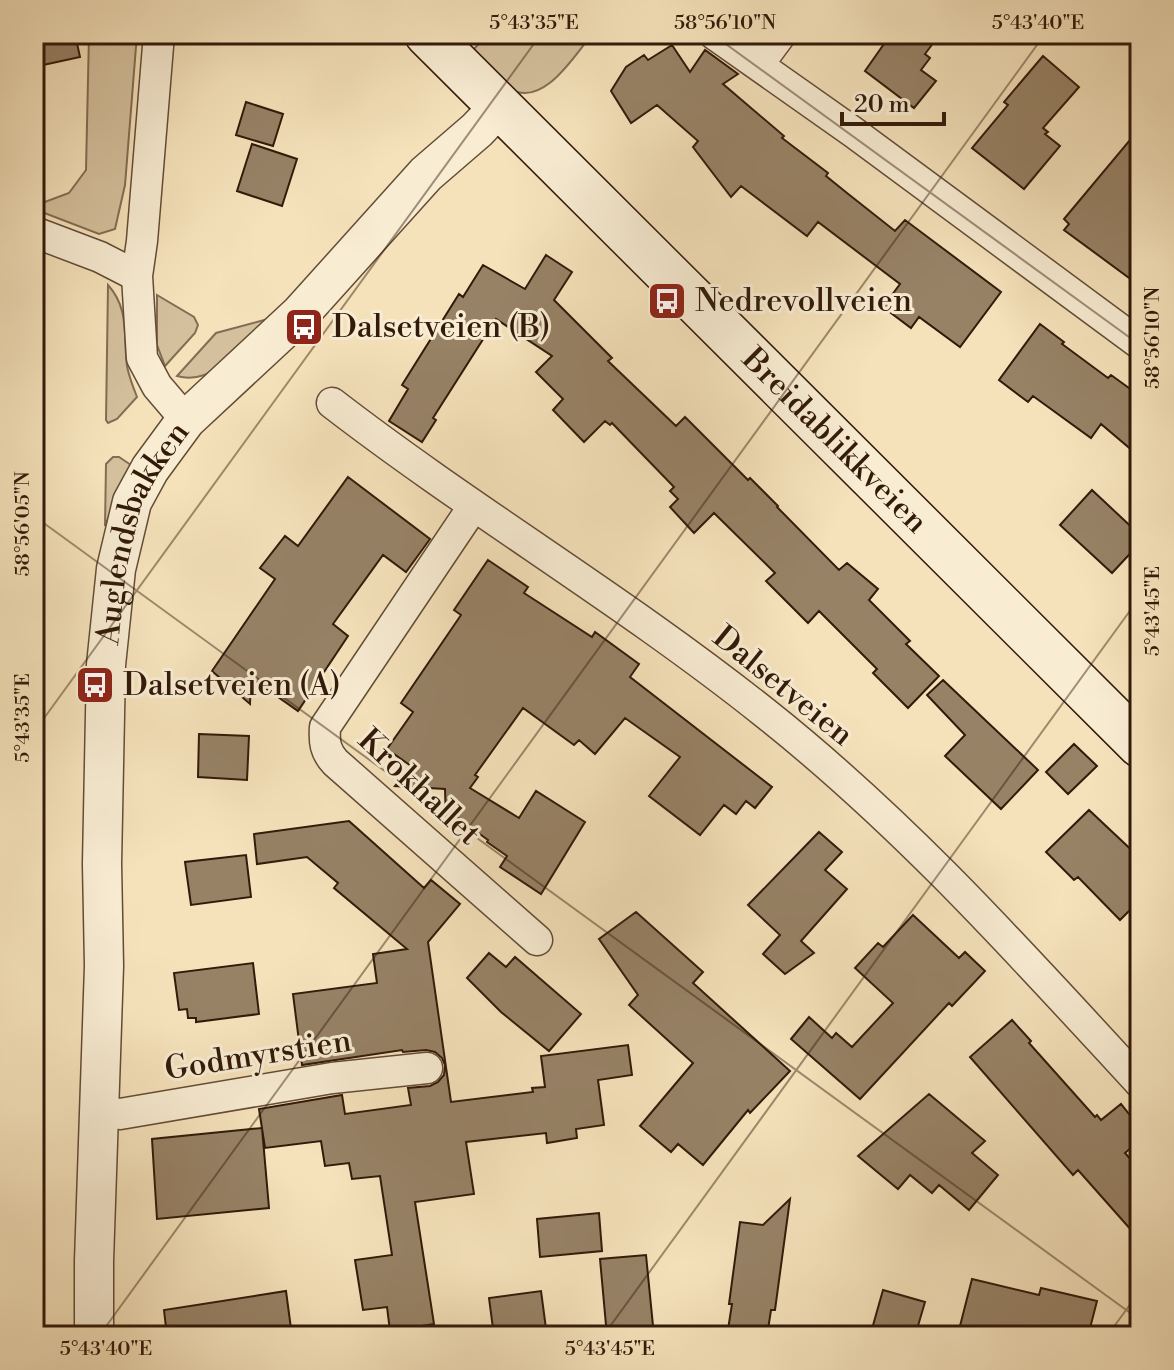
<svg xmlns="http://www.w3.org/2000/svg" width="1174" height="1370" viewBox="0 0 1174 1370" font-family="'Libre Bodoni',serif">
	<rect width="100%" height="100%" fill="#f5e2bb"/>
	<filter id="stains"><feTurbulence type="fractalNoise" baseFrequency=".0025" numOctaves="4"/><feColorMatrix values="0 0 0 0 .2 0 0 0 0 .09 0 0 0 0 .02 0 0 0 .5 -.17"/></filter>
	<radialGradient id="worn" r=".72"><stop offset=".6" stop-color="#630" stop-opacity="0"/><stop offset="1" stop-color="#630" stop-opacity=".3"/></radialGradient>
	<path fill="#d4c09d" stroke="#836d54" stroke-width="2" d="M89 34H137L125 185 115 229 99 234 34 209V206L69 193 86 170Z
		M488 34H592C575 55 542 110 509 88 496 79 484 61 473 50Z
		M108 285C130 309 123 337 127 366 129 377 133 387 137 397L117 419 108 423 106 420Z
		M157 295 194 317 198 325 195 333 165 366 157 345Z
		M268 319C244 343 216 387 177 376L216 333Z
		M113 457H119L131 465 105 526 106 464Z"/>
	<path fill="#978266" stroke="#321a0a" stroke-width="2" d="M34 34H75L80 57 34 67Z
		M891 34H940L925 54 930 58 921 70 936 81 914 108 865 71Z
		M672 45 690 72 705 50 738 74 723 84 784 136 782 138 828 173 826 176 847 193 895 231 905 220 1001 292 960 347 919 317 911 328 883 307 900 284 818 222 807 236 741 186 731 197 693 147 698 141 657 105 631 123 611 91 626 67 644 55 648 60Z
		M1043 56 1079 87 1043 128 1048 132 1045 134 1060 146 1024 189 972 148 1008 105 1004 102Z
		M246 102 283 114 273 146 236 135Z
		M1140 128V286L1064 230 1069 224 1064 219Z
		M252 144 297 159 282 206 237 191Z
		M546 255 572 272 554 300 612 358 608 361 676 426 685 417 748 480 750 478 778 506 777 507 839 570 847 563 878 589 869 600 910 641 906 644 939 676 908 708 873 673 877 669 819 611 808 623 766 581 775 573 714 513 694 533 670 507 678 499 670 491 674 487 612 423 610 425 605 421 584 442 553 410 563 399 536 372 552 356 496 319 433 418 436 420 422 442 389 421 408 389 402 385 459 294 463 297 483 265 525 289Z
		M1040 324 1064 342 1062 344 1108 378 1111 375 1140 396V457L1101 424 1091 438 1033 396 1028 402 999 380Z
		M348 477 430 539 406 572 383 555 333 624 348 636 298 711 251 678 250 704 212 671 275 579 260 568 285 536 298 546Z
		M1092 490 1140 535V543L1112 573 1060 525Z
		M488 560 528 587 524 593 592 637 595 632 639 664 630 677 772 787 755 808 746 801 736 814 724 805 700 835 649 796 680 757 625 718 595 754 579 740 574 745 523 708 475 775 478 777 470 788 519 818 536 791 585 822 541 894 500 867 507 856 487 842 488 840 452 814 446 822 445 789 395 786 411 766 387 749 413 712 401 703 461 615 454 610Z
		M943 680 1038 770 1001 809 945 756 965 735 927 695Z
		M199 734 249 736 247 780 198 777Z
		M1074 744 1097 766 1068 794 1046 772Z
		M1089 810 1140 858V900L1120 920 1078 877 1074 880 1046 852Z
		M349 821 424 888 431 880 460 904 428 942 451 1102 533 1092 532 1088 545 1087 541 1056 628 1045 632 1075 598 1080 604 1125 576 1129 577 1138 547 1143 546 1133 466 1142 474 1194 415 1202 434 1324 390 1331 387 1307 363 1310 355 1260 392 1255 380 1176 352 1179 349 1163 325 1166 321 1141 265 1148 259 1109 342 1095 345 1114 411 1105 408 1088 430 1086 438 1082 444 1075 445 1065 442 1058 435 1052 426 1050 403 1052 402 1050 302 1065 293 994 377 983 373 954 407 949 334 888 338 883 307 857 257 864 254 834Z
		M819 832 842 852 825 870 847 889 801 941 814 953 785 974 763 954 780 935 748 905Z
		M246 855 251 897 191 905 185 862Z
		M636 912 703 972 693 983 790 1071 750 1113 748 1110 703 1165 678 1144 671 1152 640 1126 693 1063 629 1005 638 995 599 939Z
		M913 915 959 958 965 952 985 971 952 1006 949 1003 860 1099 791 1039 809 1017 832 1038 836 1033 852 1047 893 1003 855 968 878 943 883 947Z
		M489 953 506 967 515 957 581 1014 549 1051 501 1012 467 978Z
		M253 963 259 1014 196 1022V1018H188L187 1009 179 1010 174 973Z
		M1012 1020 1031 1041 1029 1043 1095 1117 1097 1115 1101 1120 1121 1104 1140 1128V1140L1125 1153 1140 1170V1240L1078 1170 1073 1175 970 1057Z
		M929 1094 985 1141 972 1153 998 1175 969 1210 939 1185 932 1193 910 1175 898 1189 858 1156Z
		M262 1128 269 1208 157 1219 152 1139Z
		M790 1199 775 1310H771L767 1336H727L732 1304H729L740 1222 763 1225Z
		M599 1213 602 1251 540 1257 537 1219Z
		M646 1255 654 1336H607L600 1259Z
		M972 1279 1039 1295 1041 1288 1097 1301 1088 1336H1000L960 1326Z
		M883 1290 925 1302 915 1336H870Z
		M286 1291 292 1336H167L164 1310Z
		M541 1291 547 1336H494L489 1298Z"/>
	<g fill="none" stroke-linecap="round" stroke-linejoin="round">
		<g stroke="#634c36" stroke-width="33">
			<path id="minor" d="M714 34 853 132 1140 344
				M758 65 781 34
				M34 232 100 257 137 276 142 358 157 386 186 420
				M137 276 142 241 159 34
				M332 403C472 511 626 602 765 713 905 824 1020 953 1140 1083
				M473 507 325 727C324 742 325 751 335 762L537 940
				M99 1111 120 1114 332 1078 427 1068"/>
		</g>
		<g stroke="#634c36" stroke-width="41">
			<g id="tertiary">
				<path id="s1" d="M94 1336V1261L104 966 102 864 106 665 116 569 132 502 150 469 186 420 300 314 426 174 477 130 499 107"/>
			</g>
		</g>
		<g stroke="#321a0a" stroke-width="47">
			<g id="secondary">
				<path id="s2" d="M427 34 1140 745"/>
			</g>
		</g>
		<use href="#minor" stroke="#f8ecd3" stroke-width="30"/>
		<use href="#tertiary" stroke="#f8ecd3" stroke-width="38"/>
		<use href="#secondary" stroke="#f8ecd3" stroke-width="44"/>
	</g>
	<path fill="none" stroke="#321a0a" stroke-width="2" stroke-opacity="0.45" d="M712 34 1140 345M34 38 37 34M34 516 1140 1320M34 732 541 34M99 1336 1045 34M603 1336 1140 597M1107 1336 1140 1291"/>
	<defs>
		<g id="bus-square" transform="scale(2)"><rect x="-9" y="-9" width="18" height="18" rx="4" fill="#8f2418" stroke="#f8ecd3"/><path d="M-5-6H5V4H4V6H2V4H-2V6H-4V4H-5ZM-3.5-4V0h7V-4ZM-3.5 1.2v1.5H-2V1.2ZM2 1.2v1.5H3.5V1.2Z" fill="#fff"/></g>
	</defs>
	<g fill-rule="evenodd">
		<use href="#bus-square" x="667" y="301"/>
		<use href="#bus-square" x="304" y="327"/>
		<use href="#bus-square" x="95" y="685"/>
	</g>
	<g text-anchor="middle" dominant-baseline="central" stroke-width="6" stroke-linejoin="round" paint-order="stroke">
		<g font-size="32" fill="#321a0a" stroke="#f8ecd3" text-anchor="start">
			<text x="695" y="301">Nedrevollveien</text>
			<text x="332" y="327">Dalsetveien (B)</text>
			<text x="123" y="685">Dalsetveien (A)</text>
		</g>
		<g font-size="32" fill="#321a0a" stroke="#f8ecd3">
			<text stroke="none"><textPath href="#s2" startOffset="576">Breidablikkveien</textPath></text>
			<text stroke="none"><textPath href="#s1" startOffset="810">Auglendsbakken</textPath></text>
			<text transform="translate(783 686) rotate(39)">Dalsetveien</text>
			<text transform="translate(419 787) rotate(43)">Krokhallet</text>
			<text transform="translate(258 1055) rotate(-9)">Godmyrstien</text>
		</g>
	</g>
	<rect width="1174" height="1370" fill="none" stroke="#f5e2bb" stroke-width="88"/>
	<path d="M842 112v12h102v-12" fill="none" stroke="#321a0a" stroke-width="4"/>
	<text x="854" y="112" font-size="24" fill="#321a0a" stroke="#f8ecd3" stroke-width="6" paint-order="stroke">20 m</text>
	<rect x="44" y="44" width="1086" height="1282" fill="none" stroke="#321a0a" stroke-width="3"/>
	<g font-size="20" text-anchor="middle" fill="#321a0a">
		<text x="534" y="29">5°43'35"E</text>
		<text x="725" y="29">58°56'10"N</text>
		<text x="1038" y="29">5°43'40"E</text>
		<text transform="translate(1152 338) rotate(-90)" y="7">58°56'10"N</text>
		<text transform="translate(22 524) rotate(-90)" y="7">58°56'05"N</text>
		<text transform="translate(1152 611) rotate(-90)" y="7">5°43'45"E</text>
		<text transform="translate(22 718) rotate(-90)" y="7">5°43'35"E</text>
		<text x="106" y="1355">5°43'40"E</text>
		<text x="610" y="1355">5°43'45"E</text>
	</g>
	<rect width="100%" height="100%" filter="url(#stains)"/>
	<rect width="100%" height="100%" fill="url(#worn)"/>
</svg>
